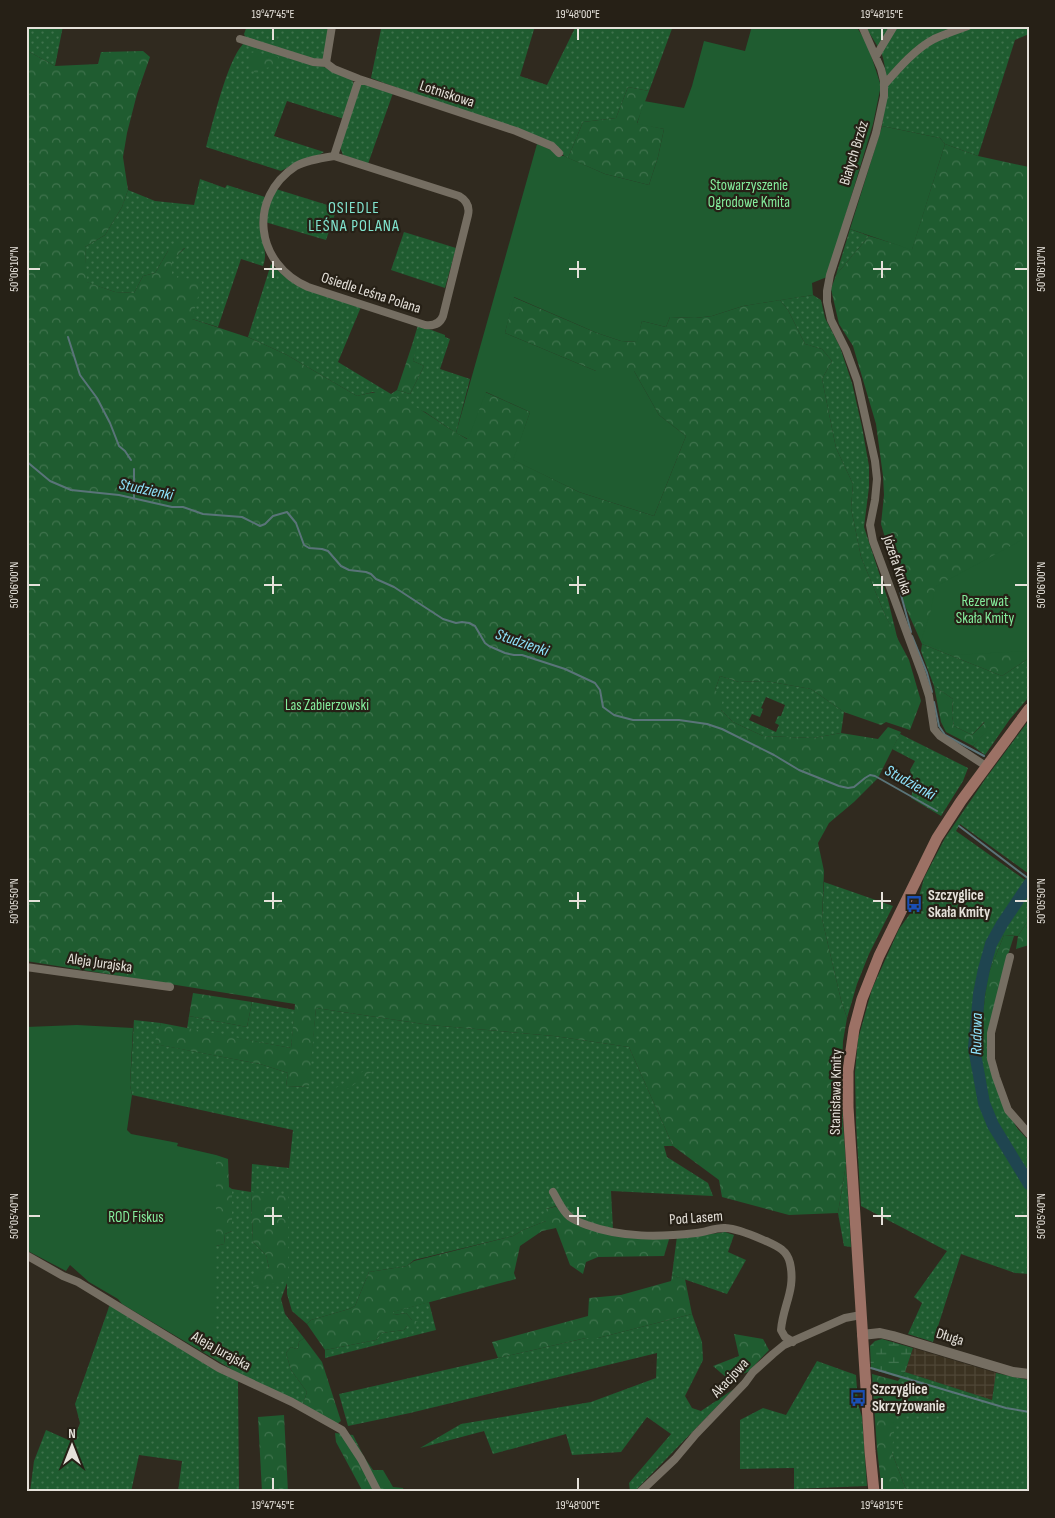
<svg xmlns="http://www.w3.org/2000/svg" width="1055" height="1518" viewBox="0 0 1055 1518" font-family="'Sofia Sans Condensed',sans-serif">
	<defs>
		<pattern id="industrial-grid" width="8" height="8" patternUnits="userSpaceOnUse" patternTransform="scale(1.25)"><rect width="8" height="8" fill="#3b3221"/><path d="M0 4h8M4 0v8" fill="none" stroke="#4e4636"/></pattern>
		<pattern id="grass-dots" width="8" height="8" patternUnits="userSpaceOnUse" patternTransform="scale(1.25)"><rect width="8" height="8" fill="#1f5c30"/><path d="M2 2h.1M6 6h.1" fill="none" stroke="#3f734d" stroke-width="1.8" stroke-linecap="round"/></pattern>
		<pattern id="forest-crowns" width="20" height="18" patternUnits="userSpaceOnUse" patternTransform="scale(1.25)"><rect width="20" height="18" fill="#1f5c30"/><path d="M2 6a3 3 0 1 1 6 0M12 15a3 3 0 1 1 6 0" fill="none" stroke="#3f734d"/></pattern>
		<pattern id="wetland-marsh" width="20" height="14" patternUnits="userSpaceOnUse" patternTransform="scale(1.25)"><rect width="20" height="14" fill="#1f5c30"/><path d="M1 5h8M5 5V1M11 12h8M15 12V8" fill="none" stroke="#3f734d"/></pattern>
	</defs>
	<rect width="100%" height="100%" fill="#302a1f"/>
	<path fill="url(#industrial-grid)" d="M913 1348 996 1373 992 1400 905 1372Z"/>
	<path fill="url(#grass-dots)" fill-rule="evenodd" d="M26 26H63L55 66 26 50Z
		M247 26H330L324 58 320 61 246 39 244 34Z
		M360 26H535L520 76 547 85 576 26H673L649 91 628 87 616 118 583 122 568 158 564 156 559 149 371 78 381 29Z
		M865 26H891L878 47Z
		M896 26H1029V34L1015 40 978 156 945 144 940 138 882 126C886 97 890 80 881 51Z
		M243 44H249L324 67 352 80 354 84 344 119 287 101 274 136 324 152 317 156 304 159 281 171 206 147C213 122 227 61 243 44Z
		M363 83 393 93 368 164 343 155 340 147 361 84Z
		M200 179 225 188 227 185 265 197C262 206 259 215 260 225 260 241 269 250 263 266L241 259 218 327 192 319 172 275 171 261 185 248 168 251 155 273 143 276 134 293 115 292 86 282 85 247 105 235 122 207 128 190 155 201 194 205Z
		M276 189 337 208 326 240 265 222 269 204Z
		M850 229 869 236 836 275Z
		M404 232 456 248 445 288 391 270Z
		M271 264 284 276 300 287 361 307 338 362 391 394 397 390 410 394 424 366 413 361 416 347 412 345 418 325 445 335V337L450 339 440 369 470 379 456 433 425 412 373 392 357 396 287 355 248 337Z
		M813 295 821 300 825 318 840 347 852 383 862 427 869 466V487L864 527 888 600 898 641 885 615 861 557 851 508 853 484 836 448 822 379 832 361 822 349 805 344 788 310 780 300Z
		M922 644 1002 676 1029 658V697L1010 719 985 755 973 746 989 728 984 722 972 735 954 726 952 716 953 699 934 686 921 651Z
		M720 676 739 682 766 681 811 689 844 712 841 733 813 738 763 736 733 722 721 710 715 690ZM766 697 785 705 781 716H778L775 723 779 725 776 732 749 720 752 714 760 717 763 709 761 708Z
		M1029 720V919L1018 936 1004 935 988 975 982 1021 981 1046H988L1006 1109 1017 1128 1029 1141V1274L1015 1273 961 1254 933 1342 908 1334 922 1303 914 1297 947 1251 861 1206 856 1123 855 1073 858 1039 872 989 899 929 917 904 924 878 945 838 986 778ZM960 824 1029 874 1025 880 956 831Z
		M900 734 968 768 963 781 941 816 911 798 914 785 910 770 915 761 892 749Z
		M824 882 893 906 869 954 857 984 847 1018 841 1000 822 919Z
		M252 1002 295 1010 291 1048 187 1029 189 1016 247 1027Z
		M316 1008 430 1025 554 1036 629 1047 673 1146H664L667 1157 708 1183 713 1196 611 1191 613 1230C594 1224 574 1222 563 1204L546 1209V1221L523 1230 513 1236 414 1260 407 1266 369 1272 355 1306 349 1309 311 1320 307 1324 292 1311 287 1294V1283L281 1299 285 1314 304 1338 299 1342 298 1348 296 1349 291 1347 286 1353 291 1370 307 1392 303 1404 246 1378 216 1360V1246L224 1244 225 1234 232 1231V1189L251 1192 252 1164 289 1168 293 1130 132 1095 130 1085 134 1020 161 1023 155 1044 260 1064 288 1073 286 1086 308 1087ZM251 1192 288 1280 269 1268 266 1255 253 1242Z
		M846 1164 851 1247 844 1246 838 1213Z
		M725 1232 734 1235 728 1252 746 1260 727 1294 672 1275 677 1236 704 1235Z
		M429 1302 436 1330 325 1358V1350L376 1340 381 1333 404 1330 412 1320 406 1313 394 1315 392 1312Z
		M110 1304 238 1378 239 1492H178L182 1461 139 1455 131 1492H30L34 1461 46 1430 73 1442 80 1423 75 1404Z
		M692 1314 702 1342 703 1360 685 1396 692 1408 701 1411 734 1389 634 1492H630L629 1483 671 1434 647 1417 621 1452 572 1455 566 1434 493 1454 484 1431 420 1448 461 1424 591 1402 656 1378 657 1353 410 1413 348 1426 339 1394 586 1338H598Z
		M817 1361 856 1375 858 1404 862 1417 867 1486 794 1489V1468L740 1469V1420L763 1408 786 1415Z
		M905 1372 992 1400 996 1373 1029 1380V1492H907L892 1453 891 1445 898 1381Z"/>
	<path fill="url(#forest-crowns)" d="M26 50 55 66 98 64 101 52 143 51 150 57 137 94 127 133 123 157 128 190 122 207 105 235 85 247 87 282 115 292 134 293 143 276 155 273 168 251 178 244 185 247 172 261V275L202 282 192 319 250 338 287 355 357 396C362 395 367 393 372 393 402 390 441 426 467 439L485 392 530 412 514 460 579 492 654 516 686 436 659 415 634 371H596L505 333 513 297 597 333 621 341 636 342 642 321 666 327 670 317 695 318 712 316 743 306 780 300 788 310 805 344 822 349 832 361 822 379 836 448 853 484 851 508 861 557 885 615 909 660 921 701 910 730 886 722 881 725 844 712 811 689 766 681 739 682 720 676 715 690 723 697 721 710 733 722 763 736 813 738 841 733 878 739 888 727 901 732 878 778 854 802 829 823 818 843 824 871 822 919 841 1000 847 1018 843 1041 841 1093 846 1164 838 1213 789 1215 722 1197 719 1180 673 1146 629 1047 554 1036 430 1025 316 1008 309 1087 286 1086 288 1073 260 1064 154 1044 161 1023 291 1048 295 1004 26 961Z
		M253 52 278 57 277 66 259 69 257 74 250 69 249 53Z
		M628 87 649 91 637 123 664 129 658 157 649 185 605 174 568 158 583 122 616 118Z
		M945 144 978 156 1029 167V658L1002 676 922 644 905 606 881 524 884 495 883 476 876 424 853 346 839 324 831 289 836 275 869 236 912 249Z
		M412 345 417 346 413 361 424 366 410 394 397 390Z
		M934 686 953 699 952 716 954 726 972 735 985 722 990 728 973 746 946 732 941 722Z
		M1029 919V945L1016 949 1018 936Z
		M1004 935 1014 936 1006 961 988 1046 981 1047 982 1021 988 975Z
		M193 993 252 1002 247 1027 189 1016Z
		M375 1064 377 1068 349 1088 334 1094V1089Z
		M216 1155 228 1159 229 1187 232 1189V1231L225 1234 224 1244 216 1246Z
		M251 1192 288 1196V1280L268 1285 253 1287 254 1275 269 1268 266 1255 253 1242Z
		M558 1206 596 1230 670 1236 664 1256 598 1257 586 1262 583 1274 570 1265 556 1228 542 1231 520 1246 514 1273 516 1279 393 1312 394 1315 406 1313 412 1320 420 1322 419 1326H407L404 1330 381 1333 376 1340 325 1350 307 1324 311 1320 349 1309 355 1306 369 1272 407 1266 414 1261 513 1236 523 1230 546 1221V1209Z
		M672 1275 685 1279 692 1314 598 1338H586L498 1358 492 1342 588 1316 589 1298 621 1295 671 1281Z
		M734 1334 763 1339 769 1350 748 1372 728 1379 713 1366 739 1356Z
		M304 1338 322 1362 341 1421 337 1424 303 1404 307 1392 291 1370 286 1353 291 1347 296 1349 298 1348 299 1342Z
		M872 1374 898 1381 892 1453 907 1492H882L877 1449Z
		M284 1415 288 1492H262L258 1417Z
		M335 1433 353 1435 364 1457 373 1470H383L393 1487 403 1488 404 1492H363L336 1442Z"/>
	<path fill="url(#wetland-marsh)" d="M882 1339 913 1348 905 1372 900 1378 871 1369 870 1346 875 1341Z"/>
	<path fill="#1f5c30" d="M752 26H856L867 43 880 83V90L873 124 827 277 812 283 813 295 743 306 712 316 695 318 670 317 666 327 642 321 637 342 621 341 597 333 514 297 505 333 596 371H634L659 415 686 436 654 516 579 492 513 460 530 412 486 392 468 439 456 433 537 144 552 150 557 156H564L605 174 649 185 658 157 664 129 637 124 644 101 684 108 692 86 704 41 745 51Z
		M882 126 940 138 945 144 912 250 850 229Z
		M1029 536V651L954 655 921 641 931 610 935 587Z
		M77 1025 133 1028 130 1085 132 1095 127 1130 131 1134 178 1143 177 1146 216 1155V1360L122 1304 118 1299 89 1282 70 1265 66 1271 26 1250V1027Z"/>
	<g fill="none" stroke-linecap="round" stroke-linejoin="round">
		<path stroke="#5a7479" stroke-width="2" d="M68 337 80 375 97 398 110 423 119 446 125 451 131 460
			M26 461 50 481 71 490 119 495 172 507H183L203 514 242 517 260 526 265 524 273 516 287 512 296 523 304 545 309 548 322 549 328 551 341 566 349 570 366 572 371 574 376 579 394 587 443 619 456 623 462 622 469 623 475 626 485 643 489 646 505 653 514 655H522L565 669 595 683 600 690 603 707 614 715 633 720H679L707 724 722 729 774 755 799 770 839 786 848 788 854 787 865 778 870 775 875 776 937 811
			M134 469V499
			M897 580 911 632
			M912 636 927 673 932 692
			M934 702 939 726 945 735 984 756
			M959 826 1029 879
			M871 1368 1006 1408 1029 1412"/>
		<path stroke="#1f4550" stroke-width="12" d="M1029 884 1002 924 991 944 984 969 979 994 974 1048 984 1103 993 1125 1029 1184"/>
		<path stroke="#756e62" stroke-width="8" d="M332 26 326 63 334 69 359 79 516 131 552 146 559 153
			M862 26 881 69 884 81V96L876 133 830 275 827 291V302L831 320 846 350 857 380 875 461 877 479 875 500 870 525 873 541 922 674 929 696 934 729 940 736 986 766
			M240 39 313 62 326 63
			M876 56 894 26
			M884 85C898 69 915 49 934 39 945 34 957 30 968 26
			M334 156 459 196C466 200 470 206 468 215L443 316C440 324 433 326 425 325L308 287C255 264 247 198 296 166 307 160 321 158 334 156Z
			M334 156 359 79
			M1010 957 991 1033V1059L996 1077 1008 1110 1029 1134
			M26 967 170 987
			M553 1192C558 1200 562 1211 570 1217 575 1221 582 1223 587 1225 622 1238 660 1237 696 1233 706 1232 716 1227 726 1228 739 1229 754 1236 766 1241 777 1246 787 1250 790 1263 796 1290 783 1305 781 1330L785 1337 793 1342
			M26 1255 63 1276 78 1282 219 1368 292 1402 342 1430 361 1459 378 1492
			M640 1492 675 1459 696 1434 745 1383 753 1372 773 1354 784 1345 845 1318 861 1315"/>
		<path stroke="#756e62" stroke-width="10" d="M862 1335 880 1333 893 1336 1013 1372 1029 1374"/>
		<path stroke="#9c7165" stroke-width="11" d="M874 1492 870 1451 848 1107V1071L854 1029 862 999 879 956 937 838 961 801 1029 709"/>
	</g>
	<path fill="none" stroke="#e5e1da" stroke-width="2" d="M273 28V40M578 28V40M882 28V40M273 261V278M578 261V278M882 261V278M28 269H40M264 269H282M569 269H586M873 269H891M1015 269H1028M273 576V594M578 576V594M882 576V594M28 585H40M264 585H282M569 585H586M873 585H891M1015 585H1028M273 892V909M578 892V909M882 892V909M28 901H40M264 901H282M569 901H586M873 901H891M1015 901H1028M273 1207V1225M578 1207V1225M882 1207V1225M28 1216H40M264 1216H282M569 1216H586M873 1216H891M1015 1216H1028M273 1478V1490M578 1478V1490M882 1478V1490"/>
	<defs>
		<g id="bus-bare" transform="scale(1.35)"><path d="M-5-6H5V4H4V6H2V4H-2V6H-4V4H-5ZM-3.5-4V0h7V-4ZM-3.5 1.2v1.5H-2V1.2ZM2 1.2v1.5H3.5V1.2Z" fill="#1a4fb4" stroke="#262016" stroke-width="2.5" paint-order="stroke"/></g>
	</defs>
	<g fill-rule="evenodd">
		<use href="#bus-bare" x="914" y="904"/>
		<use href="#bus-bare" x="858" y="1398"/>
	</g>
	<g text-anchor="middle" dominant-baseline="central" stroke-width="4.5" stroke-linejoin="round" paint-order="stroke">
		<g font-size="15" fill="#e5e1da" stroke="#262016">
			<text transform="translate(447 94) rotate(18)">Lotniskowa</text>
			<text transform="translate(854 153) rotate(-73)">Białych Brzóz</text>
			<text transform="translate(371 293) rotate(18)">Osiedle Leśna Polana</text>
			<text transform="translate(897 565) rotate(71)">Józefa Kruka</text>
			<text transform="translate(100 963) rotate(8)">Aleja Jurajska</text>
			<text transform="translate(836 1092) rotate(-89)">Stanisława Kmity</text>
			<text transform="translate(696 1218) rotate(-4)">Pod Lasem</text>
			<text transform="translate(950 1337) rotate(17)">Długa</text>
			<text transform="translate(221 1351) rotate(29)">Aleja Jurajska</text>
			<text transform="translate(730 1378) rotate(-47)">Akacjowa</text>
		</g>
		<g font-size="15" fill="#85ee9d" stroke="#262016">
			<text x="749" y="185">Stowarzyszenie<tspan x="749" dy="17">Ogrodowe Kmita</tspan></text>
			<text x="985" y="601">Rezerwat<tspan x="985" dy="17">Skała Kmity</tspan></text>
			<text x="327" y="705">Las Zabierzowski</text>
			<text x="136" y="1217">ROD Fiskus</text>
		</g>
		<g font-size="15" font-weight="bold" fill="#e5e1da" stroke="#262016" text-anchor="start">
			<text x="928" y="895">Szczyglice<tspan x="928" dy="17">Skała Kmity</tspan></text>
			<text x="872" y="1389">Szczyglice<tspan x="872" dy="17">Skrzyżowanie</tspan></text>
		</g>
		<g font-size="16" letter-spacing="1" fill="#81e5cf" stroke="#262016">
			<text x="354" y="208">OSIEDLE<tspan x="354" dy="18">LEŚNA POLANA</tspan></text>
		</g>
		<g font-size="16" font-style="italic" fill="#8fe4fe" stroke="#262016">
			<text transform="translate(146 490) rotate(12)">Studzienki</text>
			<text transform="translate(522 643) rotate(19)">Studzienki</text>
			<text transform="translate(910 783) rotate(29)">Studzienki</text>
			<text transform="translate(977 1034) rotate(-89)">Rudawa</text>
		</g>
	</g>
	<rect width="1055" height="1518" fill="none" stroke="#262016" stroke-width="55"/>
	<g transform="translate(72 1446)" stroke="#262016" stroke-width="4" paint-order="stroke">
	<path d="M0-4L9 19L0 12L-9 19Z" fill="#e5e1da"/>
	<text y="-8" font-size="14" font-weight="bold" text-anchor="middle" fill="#e5e1da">N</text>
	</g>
	<rect x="28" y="28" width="1000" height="1462" fill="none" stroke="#e5e1da" stroke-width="2"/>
	<g font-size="12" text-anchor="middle" fill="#e5e1da">
		<text x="273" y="18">19°47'45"E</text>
		<text x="578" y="18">19°48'00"E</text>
		<text x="882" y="18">19°48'15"E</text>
		<text transform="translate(14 269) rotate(-90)" y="4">50°06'10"N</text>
		<text transform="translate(1041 269) rotate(-90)" y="4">50°06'10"N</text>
		<text transform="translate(14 585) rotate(-90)" y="4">50°06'00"N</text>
		<text transform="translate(1041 585) rotate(-90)" y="4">50°06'00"N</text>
		<text transform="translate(14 901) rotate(-90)" y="4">50°05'50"N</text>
		<text transform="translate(1041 901) rotate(-90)" y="4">50°05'50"N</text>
		<text transform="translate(14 1216) rotate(-90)" y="4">50°05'40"N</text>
		<text transform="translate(1041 1216) rotate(-90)" y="4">50°05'40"N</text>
		<text x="273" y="1509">19°47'45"E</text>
		<text x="578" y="1509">19°48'00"E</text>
		<text x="882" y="1509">19°48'15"E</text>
	</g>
</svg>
